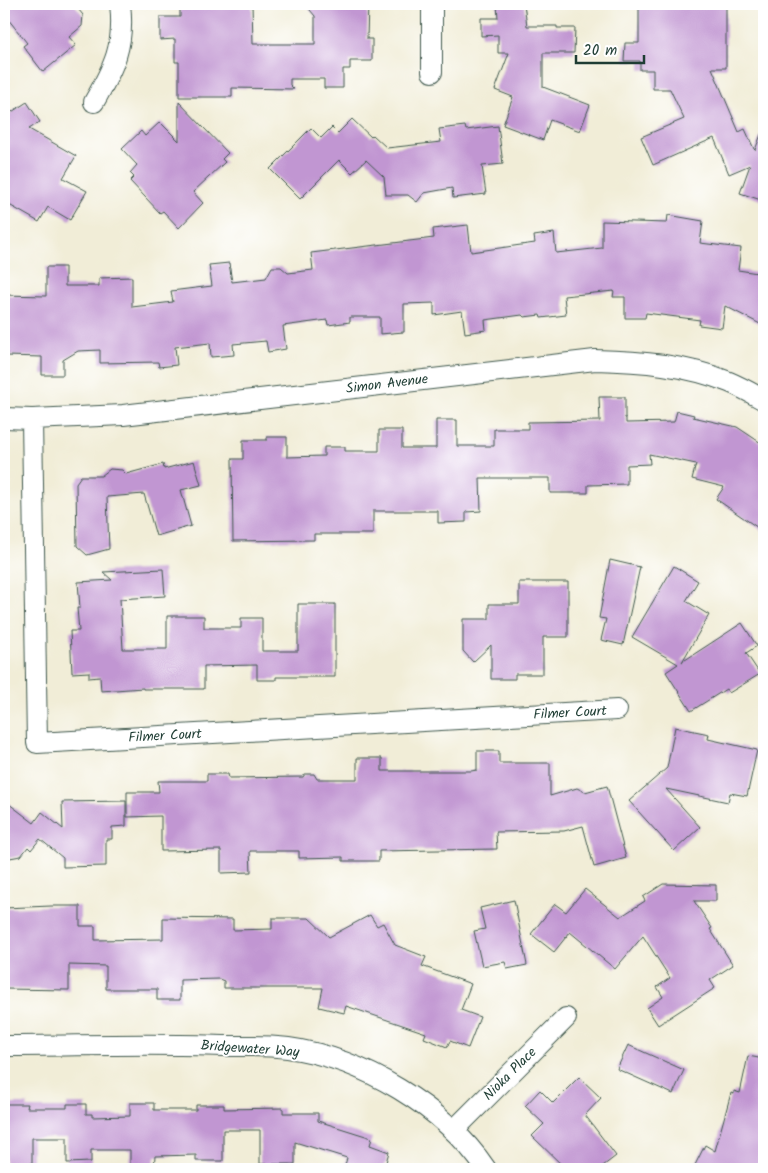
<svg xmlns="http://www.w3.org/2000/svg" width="768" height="1173" viewBox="0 0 768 1173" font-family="Kalam,sans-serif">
	<rect width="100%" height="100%" fill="#fff"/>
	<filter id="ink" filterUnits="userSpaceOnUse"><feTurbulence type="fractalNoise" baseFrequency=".02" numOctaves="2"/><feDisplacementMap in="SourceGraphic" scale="10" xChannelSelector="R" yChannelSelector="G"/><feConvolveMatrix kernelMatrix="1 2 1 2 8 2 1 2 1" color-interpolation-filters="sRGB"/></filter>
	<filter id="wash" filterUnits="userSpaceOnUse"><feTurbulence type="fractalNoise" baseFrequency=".0096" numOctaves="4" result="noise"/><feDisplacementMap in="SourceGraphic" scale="20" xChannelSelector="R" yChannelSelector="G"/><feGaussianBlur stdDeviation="1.12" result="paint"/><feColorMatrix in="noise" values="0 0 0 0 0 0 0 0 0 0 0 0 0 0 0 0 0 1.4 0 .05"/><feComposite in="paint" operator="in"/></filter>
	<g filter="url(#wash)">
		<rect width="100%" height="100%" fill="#f1edd7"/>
		<g id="blocks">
			<path fill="#c196d2" d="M4 4H74L83 15 82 26 69 37 76 45 43 72 23 46 27 43 4 14Z
				M183 4H252L253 44H315V16L305 4H368L367 39H372V61H350V69H343V88H324V79H290V85L294 89 232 88V97H179V62H175V39L160 40V17H180V8H183Z
				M497 4H524L527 26H557V28H575L574 53H543V87L590 105 580 131 550 120 543 140 503 125 513 97 495 90 509 53H498V35L481 36V18H498Z
				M639 4H726V68H712L739 132 745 129 754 149 755 150 762 132H764V201L740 193 750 165 729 174 714 138 653 165 641 137 684 119 670 89H653V70H640V61H624L625 43H639Z
				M27 102 40 122 29 129 76 156 63 178 87 191 70 220 48 207 39 222 4 202V117Z
				M179 102 228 153 222 159 225 162 193 192 203 203 179 228 163 211 160 213 130 181 134 177 130 173 137 165 122 149 141 131 145 136 160 122 179 141Z
				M352 119 371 137 373 135 387 148 441 142 439 129 465 126 466 130 498 126 503 164 482 166 486 194 453 198 452 188 424 193 417 202 408 195H386L384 177 366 160 352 173 339 160 300 199 270 169 311 128 321 138 332 127 338 133Z
				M668 215 703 221 700 243 741 248 738 270 764 274V326L725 306 722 328 699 325 700 320 646 313 645 318H625V297H613L614 291 564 296 566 315 541 318 540 315 524 317 522 315 485 320 486 330 465 333 462 311 434 315V303L404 304V332L380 334V317H350V322L328 325 327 320 283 326 286 349 268 352 266 341 233 344 234 355 211 357 210 343 175 347 177 365 159 367 158 362 100 363V350L78 351 63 360V375H42V357L7 356V353H4V295L46 296V267H65V286H99V278L132 277V307L173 302 171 291 212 286 209 265 229 263 232 282 266 278 272 267H281L288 273 313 270 311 253 434 238 433 229 468 225 471 252 535 243 534 236 554 233 556 253 602 248V221L667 223Z
				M599 397H625V418H626V423L674 422 677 411 694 415 693 417 737 427 764 445V532L716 499 724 487 692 479 696 464 649 454 650 464 627 465V484L588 485V493H550V478H480L481 511 466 512V522L438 523V511H373V534H314V540L233 541 232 459H243V440H267V437H287V457L324 456V447H345V451H379V430H402V448H436V420H457V446H494V429H528V422L600 421Z
				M194 461 201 485 181 490 191 526 156 536 144 494 107 497 109 549 87 555 77 546 76 483 81 476H101L110 469 122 470 126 474 163 464 164 469Z
				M610 560 640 567 623 645 601 640 606 619 599 618Z
				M674 566 698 581 686 601 709 615 682 662 742 623 757 646 746 653 760 674 729 693 726 689 691 711 666 672 678 664 632 637Z
				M163 569 165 596 120 599 123 649H167V616H204V628H241V618H262V651H298V604H335V677H276V680H257V665L204 666V689H143V688L101 691 100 677 89 678V672L72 673 70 631H79L77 608H80L78 582 112 580 103 572Z
				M519 582H568V637H543V674H515V679H491V645L473 662 463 651V619H489V604H519Z
				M675 727 709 734 708 739 757 750 747 796 730 793 728 802 666 789 700 827 674 851 629 801 667 768Z
				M477 751H499V763H550V796L577 788 585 792 607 786 626 858 594 867 583 826 564 831 496 832 497 849 379 851V861H343V857L299 858V851H250L251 872 221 873V850L161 851V816L127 817V792H159L158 781H207V774H228L229 778 303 777 305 774H314L317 779H357V758H382V771H471L477 770Z
				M4 800 34 823 42 812 63 829 62 802 126 801V826L112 827V839H106V866L63 867V858L40 839 31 850 28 847 21 856 4 859Z
				M663 884 716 885V901H694L712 928 710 929 733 965 710 980 715 988 658 1025 647 1008 663 997 657 987 670 978 643 936 615 969 570 932 554 952 531 934 555 904 566 912 585 889 620 917 645 901 643 897Z
				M514 900 527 965 507 969 505 962 482 966 474 931 485 929 480 908Z
				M51 906H80V926H95V940L163 939V918L233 919V930L272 929V918H309L329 937 370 915 377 926 383 923 395 945 426 957 422 966 471 984 461 1010 480 1017 468 1048 450 1041 447 1047 424 1038 426 1033 346 1006 344 1013 319 1007 323 988H224V981L219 979 180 980V1000H157V989H106V966L69 965V990L4 989V908Z
				M628 1045 684 1070 673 1094 617 1069Z
				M748 1056 764 1059V1169H693L705 1145 715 1151 731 1093 734 1094V1091L740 1093Z
				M579 1077 601 1098 585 1115 616 1156 599 1169H566L532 1136 544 1124 525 1106 540 1090 553 1103Z
				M130 1103H154V1110H196V1105H224V1109L283 1108V1113H318V1121L372 1138 370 1145 389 1152 384 1169H359L345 1165 347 1158 295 1142V1164H260V1130H223V1161H196V1155L155 1156 154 1168H130V1150H91V1162L67 1163V1138H32V1166H5V1104H28L27 1108H67V1104H86V1114H92V1117L130 1116Z"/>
		</g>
	</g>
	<g filter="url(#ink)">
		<use href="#blocks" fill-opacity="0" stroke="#3e574c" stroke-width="1"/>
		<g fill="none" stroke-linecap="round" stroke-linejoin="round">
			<g stroke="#3e574c" stroke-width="22">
				<path id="minor" d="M432 72V4
					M94 102C114 67 125 45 120 4
					M4 418 32 419 123 415 595 360C641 361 687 365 729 382 741 387 753 394 764 400
					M32 419 37 743 617 710
					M4 1046C77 1046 150 1043 223 1046 245 1046 267 1045 288 1048 362 1058 444 1107 486 1169
					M454 1130 566 1018"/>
			</g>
			<use href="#minor" stroke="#fff" stroke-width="20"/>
		</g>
	</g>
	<g text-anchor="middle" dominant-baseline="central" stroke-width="4" stroke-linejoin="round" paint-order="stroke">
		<g font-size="14" fill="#1f3d34" stroke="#fff">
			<text transform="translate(387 384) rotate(-7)">Simon Avenue</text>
			<text transform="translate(570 713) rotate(-3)">Filmer Court</text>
			<text transform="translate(165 736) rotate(-3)">Filmer Court</text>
			<text transform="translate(250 1049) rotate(4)">Bridgewater Way</text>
			<text transform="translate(510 1074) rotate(-45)">Nioka Place</text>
		</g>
	</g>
	<rect width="768" height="1173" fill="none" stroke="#fff" stroke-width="20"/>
	<path d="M576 55v8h68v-8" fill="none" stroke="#1f3d34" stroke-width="2.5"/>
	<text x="583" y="55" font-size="15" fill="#1f3d34" stroke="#ffffff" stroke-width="4" paint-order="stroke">20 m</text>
</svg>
